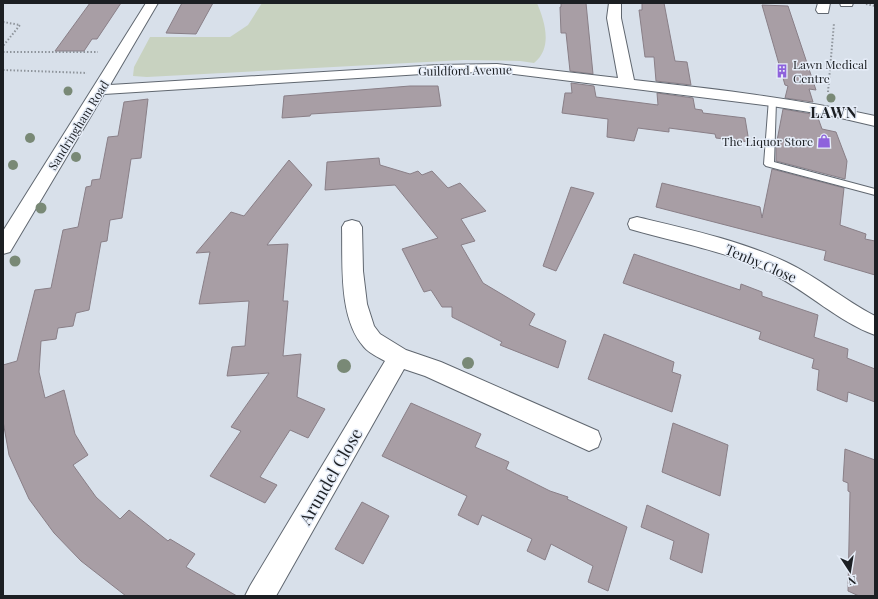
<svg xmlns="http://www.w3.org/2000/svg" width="878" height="599" viewBox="0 0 878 599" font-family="'Playfair Display',serif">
	<rect width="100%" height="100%" fill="#d8e0ea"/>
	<path fill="#c8d2c0" d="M262 3H537C545 22 553 48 534 63L520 61 464 60 147 77 133 76 134 67 150 37H230L248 25Z"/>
	<path fill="#a89ea5" stroke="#897f87" d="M90 3H121L97 39H92L84 51H55Z
		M182 3H213L196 34 166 33Z
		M561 3H586L593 74 570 71 566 33H561L560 7H561Z
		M642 3H664L675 61 687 62 691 85 656 81 654 57H645L639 10H642Z
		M762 5 788 6 816 90 809 89 813 102 785 98 788 86 785 85Z
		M571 83 594 86 596 97 658 105 657 93 693 98 695 109 702 110 703 113 745 118 749 142 716 138 715 134 669 128V132L638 128 634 141 607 137 608 119 562 113 565 93H572Z
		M410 86H438L441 106 311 114 310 116 282 118 284 96Z
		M148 99 141 158 131 159 122 218 110 220 107 241 101 242 89 310 76 313 73 326 58 328 56 339 41 341 39 372 45 398 64 390 75 434 88 455 73 465 96 497 120 519 129 510 168 541 170 539 195 554 186 567 237 596H126L81 561 54 533 29 499 9 455 3 421V365L17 361 35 290 51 288 63 230 78 227 86 187 91 186 92 180 100 179 108 137 118 136 124 102Z
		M783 109 817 115 822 129 836 132 847 161 845 179 776 161V146Z
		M379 158 380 165 410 174 418 171 422 175 432 171 448 188 460 183 486 211 461 219 475 241 461 245 483 283 535 314 529 325 566 341 558 368 500 345 502 342 452 317V307H442L431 290 424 292 402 249 438 238 395 185 325 190 327 162Z
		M289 160 312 185 267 245 288 244 283 301H288L283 356 301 354 297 397 325 409 308 438 290 430 260 477 277 485 265 503 210 476 241 431 231 427 269 373 227 376 232 347 245 346 249 301 199 304 210 252 196 253 231 212 244 216Z
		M772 169 844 188 840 225 866 234 865 239 875 241V275L824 260 826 251 656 207 662 183 760 207 762 218Z
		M571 187 594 193 556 271 543 266Z
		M634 254 740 290 741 284 762 292V296L818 315 814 337 848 349 847 358 875 369V402L848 392 847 402 817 390 819 370 812 368 814 359 759 339 761 332 623 283Z
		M604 334 674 362 672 372 681 375 672 412 588 379Z
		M411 403 481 434 475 447 509 462 506 469 550 491 568 497 567 499 627 527 608 591 588 582 593 566 551 544 545 560 527 551 532 539 482 515 478 525 458 515 467 496 382 456Z
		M673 423 728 445 720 496 662 472Z
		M845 449 875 460V596H859L848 591 850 492 848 491V483L843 481Z
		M362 502 389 516 363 564 335 549Z
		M647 505 709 534 702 573 670 559 674 541 641 527Z"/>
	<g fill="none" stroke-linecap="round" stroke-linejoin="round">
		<g stroke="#606770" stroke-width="2">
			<path id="service" d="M769 99H775L776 101 774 162 875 189V195L766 166 764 164Z"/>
		</g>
		<g stroke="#606770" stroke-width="2">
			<path id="minor" d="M146 3H158L110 85 438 65 497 64 618 78 607 18 609 3H621V18L634 80C715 89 795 98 875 116V126L828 115 772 106 497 72 438 73 104 94 10 252 3 254V231Z
				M818 3H830L828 13H818L816 10Z
				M840 3H853L852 6H841Z
				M637 217C687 229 739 240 786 262 818 277 844 300 875 316V335C839 322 808 292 773 274 728 251 678 243 630 229L628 224 630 219Z
				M352 220 359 222 362 227 363 271 367 304 374 326 380 334 406 350 441 362 598 431 601 439 598 447 589 451 425 376 404 369 276 596H245L250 586 385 361C378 357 369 353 364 347 338 318 343 263 342 227L345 222Z"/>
		</g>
		<path stroke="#8e949b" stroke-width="2" stroke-dasharray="1.5 2" stroke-linecap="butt" d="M866 4 875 6
			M3 22 20 25 3 46
			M3 52H98
			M3 70 87 73
			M828 92 834 23"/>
		<use href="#service" fill="#fff" fill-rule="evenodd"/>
		<use href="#minor" fill="#fff" fill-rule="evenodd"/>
	</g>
	<g fill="#798976">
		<circle cx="68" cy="91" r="4.5"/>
		<circle cx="831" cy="98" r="4.5"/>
		<circle cx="30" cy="138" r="5"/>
		<circle cx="76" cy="157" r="5"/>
		<circle cx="13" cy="165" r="5"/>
		<circle cx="41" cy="208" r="5.5"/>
		<circle cx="15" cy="261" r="5.5"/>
		<circle cx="468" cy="363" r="6"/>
		<circle cx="344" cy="366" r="7"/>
	</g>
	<defs>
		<g id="building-bare" transform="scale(1.08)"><path d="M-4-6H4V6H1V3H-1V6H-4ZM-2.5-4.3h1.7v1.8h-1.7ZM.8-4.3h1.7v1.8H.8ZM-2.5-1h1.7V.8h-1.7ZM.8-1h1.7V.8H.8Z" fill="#8e62dc" stroke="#e6edf8" stroke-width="2.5" paint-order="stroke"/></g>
		<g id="shop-bare" transform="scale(1.08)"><path d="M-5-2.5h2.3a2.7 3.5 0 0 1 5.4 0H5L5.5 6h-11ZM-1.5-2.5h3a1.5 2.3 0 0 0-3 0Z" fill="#8e62dc" stroke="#e6edf8" stroke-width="2.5" paint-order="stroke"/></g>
	</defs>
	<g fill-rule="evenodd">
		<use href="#building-bare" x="782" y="71"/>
		<use href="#shop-bare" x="824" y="141"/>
	</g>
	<g text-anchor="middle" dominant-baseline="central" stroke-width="3" stroke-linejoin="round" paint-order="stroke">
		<g font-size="12" fill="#1c1f23" stroke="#e6edf8" text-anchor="start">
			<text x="793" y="64">Lawn Medical<tspan x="793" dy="14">Centre</tspan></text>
			<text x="813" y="141" text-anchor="end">The Liquor Store</text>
		</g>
		<g font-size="12" fill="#1c1f23" stroke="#e6edf8">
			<text transform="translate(465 70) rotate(-1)">Guildford Avenue</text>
			<text transform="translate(78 125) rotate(-58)">Sandringham Road</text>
		</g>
		<g font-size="14" fill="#1c1f23" stroke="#e6edf8">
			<text transform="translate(761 263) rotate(23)">Tenby Close</text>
		</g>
		<g font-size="15" font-weight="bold" letter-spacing="1" fill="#1c1f23" stroke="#e6edf8">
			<text x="834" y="112">LAWN</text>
		</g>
		<g font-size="17" fill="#1c1f23" stroke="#e6edf8">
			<text transform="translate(330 476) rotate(-60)">Arundel Close</text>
		</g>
	</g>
	<rect width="878" height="599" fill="none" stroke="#1c1f23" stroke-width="8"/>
	<g transform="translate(850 571) rotate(168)" stroke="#e6edf8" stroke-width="3" paint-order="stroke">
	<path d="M0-3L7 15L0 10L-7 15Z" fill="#1c1f23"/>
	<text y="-6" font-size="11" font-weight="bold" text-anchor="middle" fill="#1c1f23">N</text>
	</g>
</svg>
